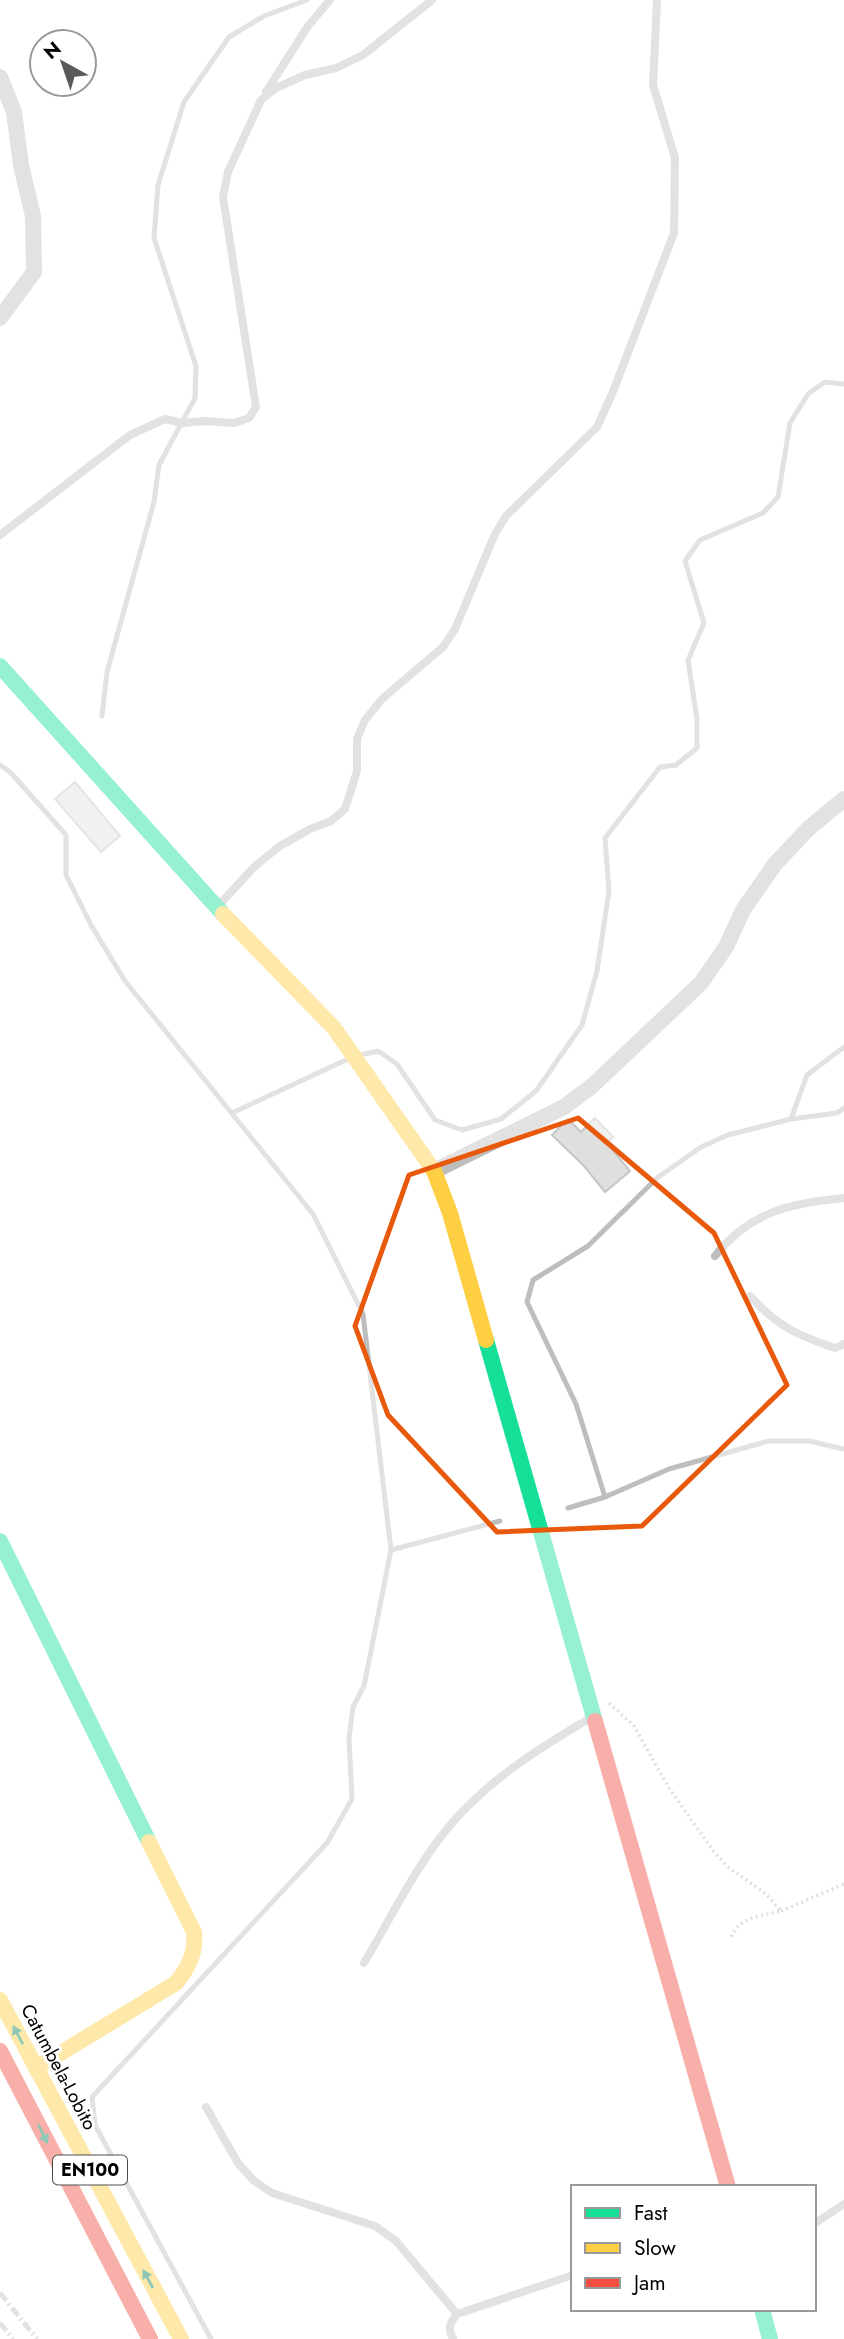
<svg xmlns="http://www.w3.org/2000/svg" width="844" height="2339" viewBox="0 0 844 2339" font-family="Jost,sans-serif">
	<rect width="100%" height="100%" fill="#fff"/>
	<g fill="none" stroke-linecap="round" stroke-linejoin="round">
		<path stroke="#bebebe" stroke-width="5" d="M102 716 107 672 154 502 159 465 195 398 196 366 154 238 158 185 184 102 229 37 264 16 307 0
			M0 765 11 773 66 835V875L91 925 125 981 313 1214 363 1314 391 1550 364 1686 353 1707 349 1739 352 1799 327 1843 92 2097 95 2125 211 2339
			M360 1055 378 1051 397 1064 435 1120 462 1130 501 1119 536 1091 582 1025 597 971 609 891 605 838 660 767 676 765 697 748V719L688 660 704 623 685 561 700 540 763 513 778 497 790 423 808 394 825 382 844 384
			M232 1113 348 1059
			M791 1119 807 1075 844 1047
			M605 1497 576 1404 527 1302 533 1280 588 1246 657 1178 701 1147 728 1135 791 1119 837 1113 844 1108
			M568 1508 605 1497 669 1469 769 1441H809L844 1449
			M391 1550 500 1521"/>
	</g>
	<path fill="#dfdfdf" stroke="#c6c6c6" stroke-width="2" d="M75 782 120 836 101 852 55 799Z
		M595 1118 613 1137 607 1143 630 1171 605 1192 584 1166 552 1135 568 1119 581 1132Z"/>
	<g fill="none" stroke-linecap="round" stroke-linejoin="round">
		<path stroke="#b9b9b9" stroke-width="3.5" stroke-dasharray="2 3.5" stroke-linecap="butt" d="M609 1703 634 1726 669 1788 714 1852 729 1868 765 1893 781 1911C758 1917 740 1916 730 1939
			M781 1911 844 1884"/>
		<path stroke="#bebebe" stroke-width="8" d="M266 92 308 26 330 0
			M0 535 130 435 165 419 182 423 205 421 234 423 249 418 256 407 223 197 228 172 261 100 276 88 305 75 336 68 363 55 432 0
			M219 905 254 867 280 846 310 829 331 821 345 809 357 771V739L365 720 382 699 443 647 455 629 495 534 506 516 597 427 612 394 674 233 675 158 653 85 657 0
			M715 1256C750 1212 790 1203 844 1198
			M750 1296C777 1326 797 1335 835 1348L844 1344
			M364 1963C391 1918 418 1862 452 1823 491 1778 541 1747 592 1717
			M206 2107 238 2163 254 2181 272 2193 375 2226 396 2241 457 2314
			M814 2224 844 2204
			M453 2339C447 2328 450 2323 457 2314L573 2275"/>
		<path stroke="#bebebe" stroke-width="16" d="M0 77 14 112 21 165 33 216 34 272 0 318
			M434 1171 564 1107 592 1086 701 983 726 947 743 910 775 864 808 829 844 799"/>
		<path stroke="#16e098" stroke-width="16" d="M0 666 223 914
			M486 1340 595 1721
			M0 1541 149 1842
			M762 2309 770 2339"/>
		<path stroke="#ffcf43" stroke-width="16" d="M223 914 334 1028 434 1171 450 1213 486 1340
			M0 2000 181 2339
			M36 2068 176 1983C189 1967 196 1953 194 1932L149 1842"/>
		<path stroke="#f24e42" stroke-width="16" d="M595 1721 728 2187
			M0 2051 150 2339"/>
		<path stroke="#bebebe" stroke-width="5" stroke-dasharray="10 3.5 2 3.5" stroke-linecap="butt" d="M0 2293 37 2339
			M0 2323 13 2339"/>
	</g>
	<defs><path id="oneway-solid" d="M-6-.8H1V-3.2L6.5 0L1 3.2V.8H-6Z" transform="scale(1.75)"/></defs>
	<g fill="#0d865b">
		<use href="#oneway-solid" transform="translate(18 2035) rotate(-118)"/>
		<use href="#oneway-solid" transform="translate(43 2134) rotate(63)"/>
		<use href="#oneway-solid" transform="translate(148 2279) rotate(-118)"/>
	</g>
	<path d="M0 0H844V2339H0ZM578 1118 714 1233 787 1385 642 1526 497 1532 388 1415 355 1326 409 1175Z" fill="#fff" fill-opacity=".55" fill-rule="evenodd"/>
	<path fill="none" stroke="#e8590c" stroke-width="5" stroke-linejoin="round" d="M578 1118 714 1233 787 1385 642 1526 497 1532 388 1415 355 1326 409 1175Z"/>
	<g text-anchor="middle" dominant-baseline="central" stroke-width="6" stroke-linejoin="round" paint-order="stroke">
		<rect fill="#fff" stroke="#4c4c4c" stroke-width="2" x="53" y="2155.5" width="74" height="29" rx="5"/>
		<g font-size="18" font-weight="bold" fill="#000">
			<text x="90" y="2170">EN100</text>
		</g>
		<g font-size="19" fill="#000" stroke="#fff">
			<text transform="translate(59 2067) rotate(62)">Catumbela-Lobito</text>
		</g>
	</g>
	<rect x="571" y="2185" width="245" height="126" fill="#ffffff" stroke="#999999" stroke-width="2"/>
	<rect x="585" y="2208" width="35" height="10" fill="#16e098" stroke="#999999" stroke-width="2"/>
	<text x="634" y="2220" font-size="21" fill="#000000">Fast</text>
	<rect x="585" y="2243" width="35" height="10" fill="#ffcf43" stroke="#999999" stroke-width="2"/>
	<text x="634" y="2255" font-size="21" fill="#000000">Slow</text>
	<rect x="585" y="2278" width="35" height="10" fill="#f24e42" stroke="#999999" stroke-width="2"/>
	<text x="634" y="2290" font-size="21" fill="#000000">Jam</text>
	<g transform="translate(63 63) rotate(320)"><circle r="33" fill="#ffffff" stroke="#999999" stroke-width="2"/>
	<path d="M0-5L12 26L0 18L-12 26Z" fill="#595959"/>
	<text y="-10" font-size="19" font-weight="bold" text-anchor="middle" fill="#000000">N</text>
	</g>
</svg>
